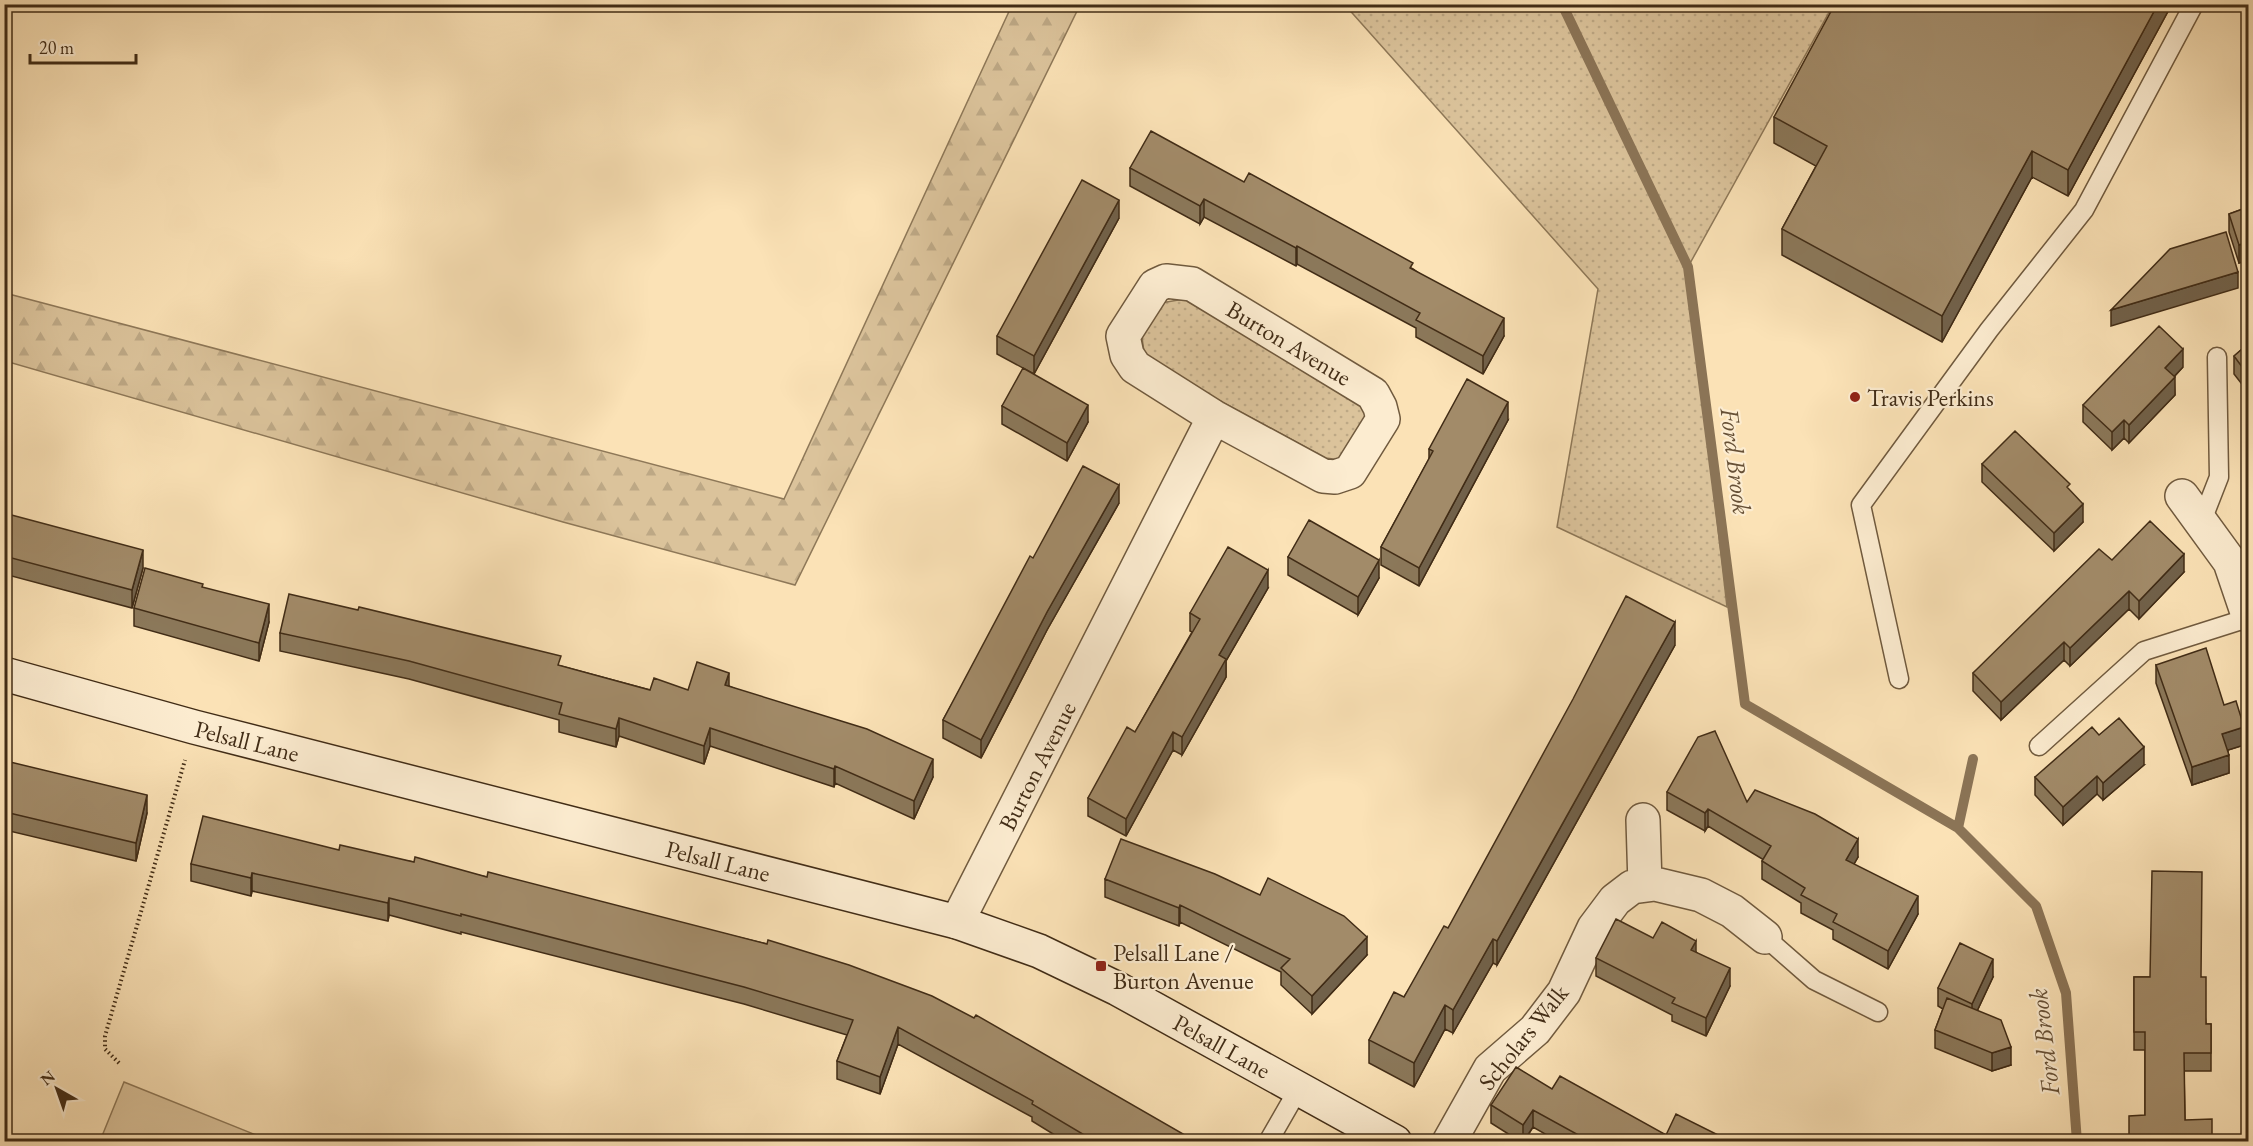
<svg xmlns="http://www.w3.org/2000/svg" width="2253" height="1146" viewBox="0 0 2253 1146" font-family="'EB Garamond',serif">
	<defs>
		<pattern id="grass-dots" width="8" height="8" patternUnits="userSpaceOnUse" patternTransform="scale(1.5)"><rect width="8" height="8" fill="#dbc39b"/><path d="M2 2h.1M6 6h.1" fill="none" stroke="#bda885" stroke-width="1.8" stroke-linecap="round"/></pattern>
		<pattern id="forest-firs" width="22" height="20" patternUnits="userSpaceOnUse" patternTransform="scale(1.5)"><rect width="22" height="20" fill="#dbc39b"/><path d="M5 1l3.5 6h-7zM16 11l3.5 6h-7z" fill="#bda885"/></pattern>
	</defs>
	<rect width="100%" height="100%" fill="#fbe2b6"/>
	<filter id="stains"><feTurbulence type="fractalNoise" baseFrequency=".00333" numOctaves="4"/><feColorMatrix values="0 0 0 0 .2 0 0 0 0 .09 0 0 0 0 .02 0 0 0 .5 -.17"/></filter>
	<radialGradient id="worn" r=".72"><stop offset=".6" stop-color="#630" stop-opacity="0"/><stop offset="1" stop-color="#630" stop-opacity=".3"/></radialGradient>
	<path fill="url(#grass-dots)" stroke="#8e7858" stroke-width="1.5" d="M1345 5H1833L1688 267 1727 607 1557 527 1598 289Z
		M1184 299 1365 404 1370 417 1340 460 1326 458 1150 363 1144 352 1141 330 1161 303Z"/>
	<path fill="url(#forest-firs)" stroke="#8e7858" stroke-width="1.5" d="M1012 5H1080L795 585 563 522 5 361V293L784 499Z"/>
	<path fill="#dbc39b" stroke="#8e7858" stroke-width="1.5" d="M124 1082 271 1141H100Z"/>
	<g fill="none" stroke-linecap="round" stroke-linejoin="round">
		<path stroke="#8b7456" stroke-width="10" d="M1562 4 1688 267 1745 704 1958 828
			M1973 759 1958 828 2036 906 2066 993 2077 1142"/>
		<g stroke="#705a3e" stroke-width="21">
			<path id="service" d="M2201 523 2219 477 2217 357
				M1899 679 1861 505 1989 330 2084 210 2194 4
				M2039 746 2144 651 2248 618
				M1765 937 1814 980 1878 1012
				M1268 1142 1299 1088"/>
		</g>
		<g stroke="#705a3e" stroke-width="36">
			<path id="minor" d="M1166 281 1192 284 1373 394 1380 407 1383 419 1350 472 1335 477 1323 476 1214 417 1135 367 1127 355 1123 336 1155 286Z
				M2182 496 2230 562 2248 615
				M1643 820 1645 885
				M957 922 1214 417
				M1449 1142 1490 1069 1535 1030 1564 992 1594 928 1615 900 1632 887 1655 884 1701 895 1732 911 1765 937"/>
		</g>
		<g stroke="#412c16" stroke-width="36">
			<path id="secondary" d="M4 674 194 727 957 922 1039 951 1118 989 1395 1142"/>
		</g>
		<path stroke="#412c16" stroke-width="4" stroke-dasharray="1.5 3" stroke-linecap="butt" d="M119 1063 105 1049V1036L185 760"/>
		<use href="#service" stroke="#fcecd0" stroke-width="18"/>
		<use href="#minor" stroke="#fcecd0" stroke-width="33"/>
		<use href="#secondary" stroke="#fcecd0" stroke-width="33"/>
	</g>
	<path fill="#8b785a" stroke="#412c16" stroke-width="1.5" d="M2172 4 2068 196 2032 177 1942 342 1782 255V229L1816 166 1774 143V117Z
		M1130 168 1244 182 1413 269 1504 336 1483 374 1416 337V328L1297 264 1296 266 1204 217 1200 224 1130 186Z
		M2248 207V260L2239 263 2229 232V214Z
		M1119 218 1034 374 997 354V336Z
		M2248 344V392L2234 374V356Z
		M2183 367 2174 377 2175 395 2129 443 2124 438 2112 450 2083 422V405Z
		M1002 406 1088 422 1067 461 1002 424Z
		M1508 420 1419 586 1381 565V547L1429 459V449Z
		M1982 464 2070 491 2083 522 2054 551 1982 482Z
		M1119 503 1047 630 981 758 943 738V720L1033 558Z
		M4 513 143 568 132 608 4 574Z
		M1288 557 1379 578 1358 615 1288 575Z
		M2112 560 2184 572 2139 619 2129 609 2070 666 2064 660 2001 720 1973 691V673Z
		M203 588 269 622 259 661 134 626V608Z
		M1268 588 1226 661V677L1182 755 1173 750 1126 836 1088 816V798L1135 732 1192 632 1190 631V613Z
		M280 633 561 666 650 690H688L729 686 933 777 914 819 835 783 834 787 710 746 704 764 619 736 616 747 559 732V720L409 679 280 651Z
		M1675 645 1497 965 1493 963 1453 1033 1445 1029 1414 1087 1369 1063V1040L1404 997 1448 928Z
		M2156 665 2224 705 2244 745 2228 750 2229 773 2192 785 2156 683Z
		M4 753 8 762 147 813 136 861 5 830Z
		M2144 765 2103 800 2097 794 2063 825 2035 795V777Z
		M1667 792 1747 802 1858 857 1854 864 1918 914 1888 969 1833 939V930L1801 913V903L1762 879V861L1764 860 1708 826 1705 831 1667 810Z
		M339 850 414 862 487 877 767 944 1197 1142H1066L1032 1121V1117L898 1044 880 1094 837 1079V1061L847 1035 744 1004 461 932V934L389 915 388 921 252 891 251 896 191 881V864Z
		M1105 879 1367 955 1312 1014 1281 985V972L1180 922 1179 926 1105 897Z
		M1653 938 1696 952 1730 986 1706 1036 1672 1021V1015L1596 976V958Z
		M1993 977 1977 1011 2011 1065 1992 1071 1935 1048V1030L1943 1009 1938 1006V988Z
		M2134 977H2201L2206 1024H2211V1071H2184L2185 1120 2212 1142 2145 1115V1050H2134Z
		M1552 1089 1666 1135 1732 1142H1559L1533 1127 1524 1142H1521L1491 1123V1105Z"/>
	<path fill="#71614a" stroke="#412c16" stroke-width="1.5" d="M2158 4H2172L2068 196V170Z
		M2032 151V177L1942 342V316Z
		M1204 199V217L1200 224V206Z
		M1119 200V218L1034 374V356Z
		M2248 242V260L2239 263V245Z
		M1297 246V264L1296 266V248Z
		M2238 272V288L2111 326V310Z
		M1504 318V336L1483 374V356Z
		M2183 349V367L2165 386V368Z
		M2175 377V395L2129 443V425Z
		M1508 402V420L1419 586V568Z
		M1088 405V422L1067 461V443Z
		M2124 420V438L2112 450V432Z
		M1119 485V503L1047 630 981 758V740L1047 612Z
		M2083 504V522L2054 551V533Z
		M143 550V568L132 608V590Z
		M2184 554V572L2139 619V601Z
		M1379 560V578L1358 615V597Z
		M1268 570V588L1226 661V677L1182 755V737L1219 655Z
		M2129 591V609L2070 666V648Z
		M269 604V622L259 661V643Z
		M1675 622V645L1497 965V941Z
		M2064 642V660L2001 720V702Z
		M729 673V691L725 685Z
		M619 718V736L616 747V729Z
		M2244 727V745L2222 752V734Z
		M710 728V746L704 764V746Z
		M1173 732V750L1126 836V819Z
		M2144 747V765L2103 800V783Z
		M2229 755V773L2192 785V767Z
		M933 759V777L914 819V801Z
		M835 766V783L834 787V769Z
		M2097 776V794L2063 825V807Z
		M147 795V813L136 861V843Z
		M1708 809V826L1705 831V813Z
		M1858 839V857L1846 878V860Z
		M252 873V891L251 896V878Z
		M1918 896V914L1888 969V951Z
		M389 898V915L388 921V903Z
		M1180 905V922L1179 926V908Z
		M1367 937V955L1312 1014V996Z
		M1493 939V963L1453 1033V1010Z
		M1696 941V959L1691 950Z
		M1993 959V977L1972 1022V1004Z
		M1730 968V986L1706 1036V1018Z
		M1445 1005V1029L1414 1087V1063Z
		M898 1027V1044L880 1094V1077Z
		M2011 1047V1065L1992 1071V1053Z
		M1533 1110V1127L1523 1142V1125Z"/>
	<path fill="#a28b69" stroke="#412c16" stroke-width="1.5" d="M1835 4H2158L2068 170 2032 151 1942 316 1782 229 1827 146 1774 117Z
		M1151 131 1244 182 1249 173 1413 263 1410 268 1504 318 1483 356 1416 320 1420 313 1297 246 1296 248 1204 199 1200 206 1130 168Z
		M1082 180 1119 200 1034 356 997 336Z
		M2248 207V242L2239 245 2229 214Z
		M2226 232 2238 272 2111 310 2170 249Z
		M2159 326 2183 349 2165 368 2175 377 2129 425 2124 420 2112 432 2083 405Z
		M2248 344V375L2234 356Z
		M1023 368 1088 405 1067 443 1002 406Z
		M1467 379 1508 402 1419 568 1381 547 1433 451 1429 449Z
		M2015 431 2070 484 2067 487 2083 504 2054 533 1982 464Z
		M1083 466 1119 485 1047 612 981 740 943 720 1030 556 1033 558Z
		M4 513 143 550 132 590 4 556Z
		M1309 520 1379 560 1358 597 1288 557Z
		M2150 521 2184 554 2139 601 2129 591 2070 648 2064 642 2001 702 1973 673 2099 549 2112 560Z
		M1228 547 1268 570 1219 655 1226 659 1182 737 1173 732 1126 819 1088 798 1127 727 1135 732 1200 619 1190 613Z
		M145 568 203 584 202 587 269 604 259 643 134 608Z
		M289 594 358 610 359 607 561 656 558 665 650 690 654 678 688 690 697 662 729 673 725 685 867 729 933 759 914 801 835 766 834 769 710 728 704 746 619 718 616 729 559 714 562 703 409 661 280 633Z
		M1626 596 1675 622 1497 941 1493 939 1453 1010 1445 1005 1414 1063 1369 1040 1394 992 1404 997 1444 926 1448 928 1573 699Z
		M2206 648 2224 705 2236 701 2244 727 2222 734 2229 755 2192 767 2156 665Z
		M2119 718 2144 747 2103 783 2097 776 2063 807 2035 777 2092 727 2099 735Z
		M1715 731 1747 802 1755 790 1815 814 1858 839 1846 860 1918 896 1888 951 1833 922 1837 914 1801 895 1805 888 1762 861 1771 846 1708 809 1705 813 1667 792 1698 737Z
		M4 753 8 754 6 761 147 795 136 843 5 812 7 805 4 804Z
		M203 816 339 850 340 845 414 862 415 857 487 877 488 872 767 944 768 940 849 965 932 996 974 1018 976 1015 1197 1142H1096L1032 1104 1033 1101 898 1027 880 1077 837 1061 853 1020 744 987 461 914V916L389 898 388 903 252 873 251 878 191 864Z
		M1121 839 1215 874 1260 895 1268 878 1344 916 1367 937 1312 996 1281 968 1290 959 1180 905 1179 908 1105 879Z
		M2152 871 2202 872 2201 977H2206V1024H2211V1053H2184L2185 1120 2212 1119V1142H2129V1116L2145 1115V1032H2134V977H2150Z
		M1616 919 1653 938 1662 922 1696 941 1691 950 1730 968 1706 1018 1672 1003 1675 998 1596 958Z
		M1960 943 1993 959 1972 1004 1938 988Z
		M1947 998 2001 1020 2011 1047 1992 1053 1935 1030Z
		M1516 1067 1552 1089 1560 1076 1666 1135 1676 1114 1732 1142H1591L1533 1110 1523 1125 1491 1105Z"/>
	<g fill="#8f2418" stroke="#fcecd0" stroke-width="2">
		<circle cx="1855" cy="397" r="6"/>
		<rect x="1095" y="960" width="12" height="12" rx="3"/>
	</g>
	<g text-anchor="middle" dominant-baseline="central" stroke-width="4.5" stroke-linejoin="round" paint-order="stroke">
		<g font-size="24" fill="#412c16" stroke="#fcecd0">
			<text transform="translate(1289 343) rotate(31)">Burton Avenue</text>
			<text transform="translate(247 741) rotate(14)">Pelsall Lane</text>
			<text transform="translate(1037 766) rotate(-63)">Burton Avenue</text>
			<text transform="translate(718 861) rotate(14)">Pelsall Lane</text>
			<text transform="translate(1523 1037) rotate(-51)">Scholars Walk</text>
			<text transform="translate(1222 1046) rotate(29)">Pelsall Lane</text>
		</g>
		<g font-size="24" fill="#412c16" stroke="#fcecd0" text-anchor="start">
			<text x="1867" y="397">Travis Perkins</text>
			<text x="1113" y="952">Pelsall Lane /<tspan x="1113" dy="28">Burton Avenue</tspan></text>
		</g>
		<g font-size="26" font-style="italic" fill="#665036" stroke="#fcecd0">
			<text transform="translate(1736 461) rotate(83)">Ford Brook</text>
			<text transform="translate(2044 1042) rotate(-97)">Ford Brook</text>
		</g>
	</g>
	<rect width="2253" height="1146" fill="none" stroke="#fbe2b6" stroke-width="24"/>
	<rect x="6" y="6" width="2241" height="1134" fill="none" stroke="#412c16" stroke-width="3"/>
	<rect x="12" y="12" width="2229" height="1122" fill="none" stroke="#412c16" stroke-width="1.5"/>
	<g transform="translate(57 1089) rotate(320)" stroke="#fcecd0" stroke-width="4.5" paint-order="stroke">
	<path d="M0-4.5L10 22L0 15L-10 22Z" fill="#412c16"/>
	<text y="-9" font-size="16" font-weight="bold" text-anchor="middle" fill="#412c16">N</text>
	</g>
	<path d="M30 54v9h106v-9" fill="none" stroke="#412c16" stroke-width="3"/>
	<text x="39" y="54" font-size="18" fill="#412c16" stroke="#fcecd0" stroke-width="4.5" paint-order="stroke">20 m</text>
	<rect width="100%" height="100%" filter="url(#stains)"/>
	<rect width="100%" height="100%" fill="url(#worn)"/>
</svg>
